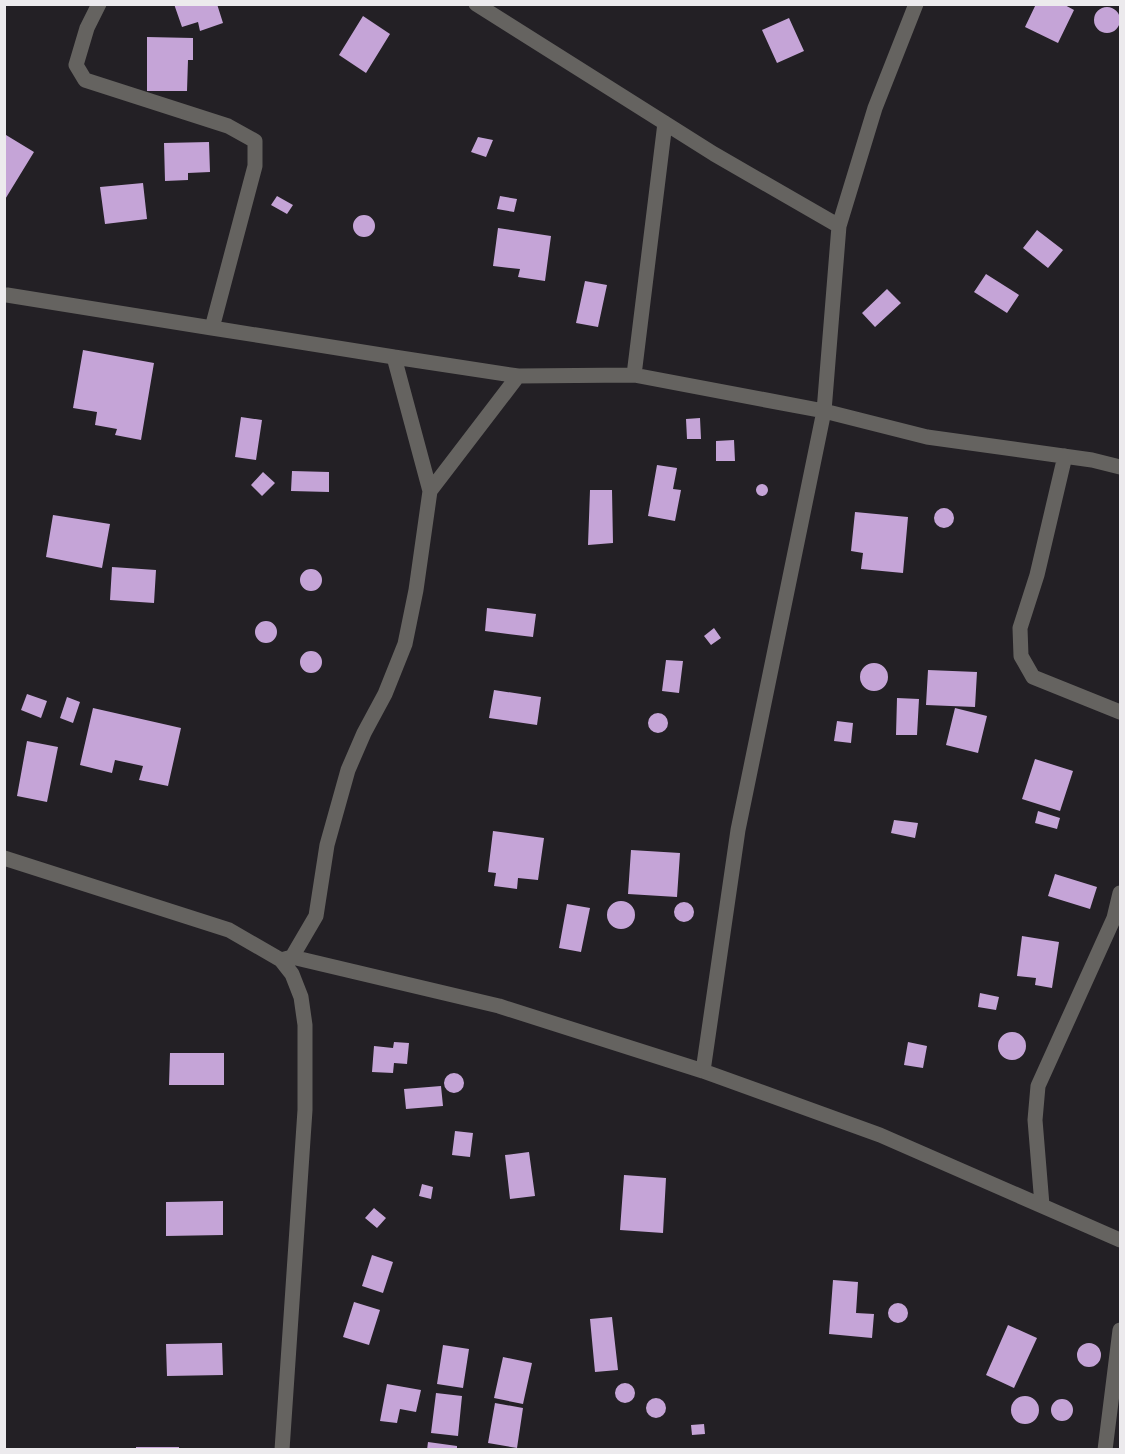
<svg xmlns="http://www.w3.org/2000/svg" width="1125" height="1454" viewBox="0 0 1125 1454" font-family="'Nunito Sans',sans-serif">
	<rect width="100%" height="100%" fill="#232025"/>
	<path fill="#c5a4d7" d="M174 4H217L223 23 200 31 198 22 182 27Z
		M1036 4H1063L1074 10 1058 43 1025 27Z
		M1094 20a13 13 0 1 1 26 0a13 13 0 1 1-26 0Z
		M363 16 390 34 366 73 339 55Z
		M789 18 804 51 777 63 762 30Z
		M147 37 193 38V60H188L187 91H147Z
		M6 135 34 152 4 201V138Z
		M478 137 493 140 486 157 471 152Z
		M209 142 210 172 188 173V180L165 181 164 143Z
		M143 183 147 219 105 224 100 187Z
		M277 196 293 205 287 214 271 205Z
		M500 196 517 199 514 212 497 209Z
		M353 226a11 11 0 1 1 22 0a11 11 0 1 1-22 0Z
		M498 228 551 236 545 281 518 277 520 269 493 266Z
		M1037 230 1063 250 1048 268 1023 248Z
		M986 274 1019 295 1007 313 974 292Z
		M585 281 607 285 598 327 576 323Z
		M887 289 901 303 875 327 862 313Z
		M83 350 154 363 141 440 115 435 117 429 95 425 97 412 73 408Z
		M241 417 262 420 256 460 235 457Z
		M700 418 701 439H687L686 419Z
		M734 440 735 461H716V441Z
		M657 465 677 468 673 489 681 490 675 521 648 516Z
		M292 471 329 472V492L291 491Z
		M263 472 275 483 262 496 251 485Z
		M756 490a6 6 0 1 1 12 0a6 6 0 1 1-12 0Z
		M590 490H612L613 543 588 545Z
		M934 518a10 10 0 1 1 20 0a10 10 0 1 1-20 0Z
		M855 512 908 517 903 573 861 569 863 553 851 551Z
		M53 515 110 524 102 568 46 557Z
		M112 567 156 570 154 603 110 600Z
		M300 580a11 11 0 1 1 22 0a11 11 0 1 1-22 0Z
		M487 608 536 614 533 637 485 631Z
		M255 632a11 11 0 1 1 22 0a11 11 0 1 1-22 0Z
		M714 628 721 638 711 645 704 636Z
		M300 662a11 11 0 1 1 22 0a11 11 0 1 1-22 0Z
		M666 660 683 661 679 693 662 691Z
		M860 677a14 14 0 1 1 28 0a14 14 0 1 1-28 0Z
		M928 670 977 672 975 707 926 705Z
		M494 690 541 697 537 725 489 718Z
		M27 694 47 701 41 718 21 710Z
		M67 697 80 702 73 723 60 718Z
		M897 698 919 699 917 735H896Z
		M93 708 181 728 168 786 139 780 143 766 115 760 112 773 80 765Z
		M955 708 987 716 978 753 946 745Z
		M648 723a10 10 0 1 1 20 0a10 10 0 1 1-20 0Z
		M837 721 853 723 851 743 834 741Z
		M27 741 58 747 47 802 17 796Z
		M1035 759 1073 771 1060 811 1022 799Z
		M1038 811 1060 818 1057 829 1035 823Z
		M894 820 918 823 915 838 891 833Z
		M493 831 544 838 538 880 518 878 517 889 494 886 496 873 488 872Z
		M631 850 680 853 677 897 628 894Z
		M1055 874 1097 887 1090 909 1048 896Z
		M607 915a14 14 0 1 1 28 0a14 14 0 1 1-28 0Z
		M674 912a10 10 0 1 1 20 0a10 10 0 1 1-20 0Z
		M567 904 590 908 581 952 559 948Z
		M1022 936 1059 942 1052 988 1035 985 1036 978 1017 976Z
		M980 993 999 997 996 1010 978 1007Z
		M998 1046a14 14 0 1 1 28 0a14 14 0 1 1-28 0Z
		M394 1042 409 1043 407 1064 394 1063 393 1073 372 1072 374 1046 393 1048Z
		M908 1042 927 1046 923 1068 904 1065Z
		M170 1053H224V1085H169Z
		M444 1083a10 10 0 1 1 20 0a10 10 0 1 1-20 0Z
		M441 1086 443 1106 406 1109 404 1089Z
		M455 1131 473 1133 470 1157 452 1155Z
		M529 1152 535 1196 510 1199 505 1155Z
		M624 1175 666 1178 663 1233 620 1230Z
		M422 1184 433 1187 431 1199 419 1196Z
		M223 1201V1235L166 1236V1202Z
		M374 1208 386 1218 377 1228 365 1218Z
		M372 1255 393 1262 383 1293 362 1286Z
		M833 1280 858 1282 856 1313 874 1314 872 1338 829 1334Z
		M354 1302 380 1310 369 1345 343 1337Z
		M888 1313a10 10 0 1 1 20 0a10 10 0 1 1-20 0Z
		M612 1317 618 1370 595 1372 590 1319Z
		M1008 1325 1037 1338 1014 1388 986 1375Z
		M222 1343 223 1375 167 1376 166 1344Z
		M1077 1355a12 12 0 1 1 24 0a12 12 0 1 1-24 0Z
		M443 1345 469 1349 463 1388 437 1384Z
		M503 1357 532 1363 523 1404 494 1398Z
		M615 1393a10 10 0 1 1 20 0a10 10 0 1 1-20 0Z
		M387 1384 421 1390 416 1412 400 1409 397 1423 380 1421Z
		M436 1393 462 1396 458 1436 431 1433Z
		M1011 1410a14 14 0 1 1 28 0a14 14 0 1 1-28 0Z
		M646 1408a10 10 0 1 1 20 0a10 10 0 1 1-20 0Z
		M1051 1410a11 11 0 1 1 22 0a11 11 0 1 1-22 0Z
		M495 1403 523 1408 517 1448 488 1443Z
		M704 1424 705 1434 692 1435 691 1425Z
		M428 1442 457 1446V1450H427Z
		M136 1447H179V1450H136Z"/>
	<g fill="none" stroke-linecap="round" stroke-linejoin="round">
		<path stroke="#656360" stroke-width="15" d="M476 4 714 154 839 226 875 108 916 4
			M7 295 212 328 255 166V141L228 126 85 80 76 65 87 28 99 4
			M212 328 394 357
			M634 375 824 411 839 226
			M1065 456 1037 575 1020 628 1021 656 1033 677 1120 712
			M430 491 518 376
			M4 858 229 930 281 960 292 974 301 997 305 1025V1110L282 1450
			M292 957 316 916 327 845 348 770 364 733 385 694 405 644 416 590 430 491 394 357 518 376 634 375 665 123
			M281 960 292 957 499 1006 703 1071 880 1135 1120 1240
			M703 1071 738 830 824 411 927 437 1092 460 1120 467
			M1042 1205 1035 1120 1038 1086 1114 918 1120 893
			M1105 1450 1120 1330"/>
	</g>
	<rect width="1125" height="1454" fill="none" stroke="#eceaed" stroke-width="12"/>
</svg>
